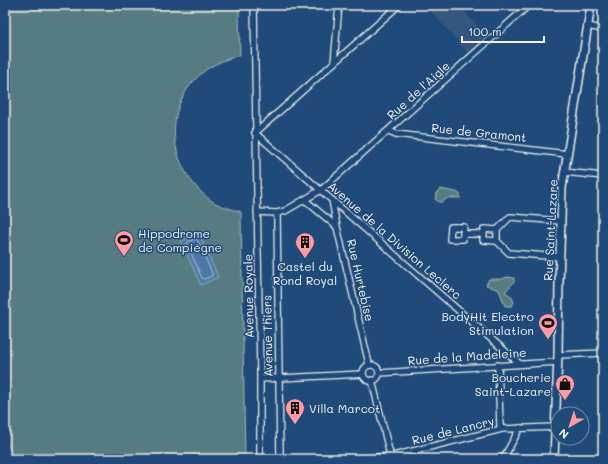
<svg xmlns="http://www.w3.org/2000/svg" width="608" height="464" viewBox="0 0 608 464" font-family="Mali,sans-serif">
	<rect width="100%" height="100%" fill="#1f4a7a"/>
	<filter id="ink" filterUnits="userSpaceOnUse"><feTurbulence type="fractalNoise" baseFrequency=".025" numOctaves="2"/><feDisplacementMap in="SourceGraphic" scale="8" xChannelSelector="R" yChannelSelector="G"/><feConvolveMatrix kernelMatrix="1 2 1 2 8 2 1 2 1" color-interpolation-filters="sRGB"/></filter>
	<g filter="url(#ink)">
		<path fill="#36577f" d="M425 5H458L487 37 468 53Z"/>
		<path fill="#577c82" stroke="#a6b6b5" d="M5 5H239L240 55C226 59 213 64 202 73 158 110 170 174 215 203 223 207 233 209 241 212L245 459H16L5 441Z
			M440 189 456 192 460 194V198H448L442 202H439L435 199 437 192Z
			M507 277 514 278V282L505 292 511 296 514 302 512 306H505L499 290 486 285 489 279H502Z"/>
		<path fill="#4b79a7" stroke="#8fa9c1" d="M199 234 218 277 201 285 181 241Z"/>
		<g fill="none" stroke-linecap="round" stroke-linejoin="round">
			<path stroke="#b0c1ce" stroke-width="1" d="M196 239 198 241 212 273V276L204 279 202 278 187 244 188 242Z"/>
			<g stroke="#f4f1e8" stroke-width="8">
				<path id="minor" d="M254 5 260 373V459
					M587 26 603 29
					M334 63 339 5
					M389 131 396 134 567 154
					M255 133 520 364
					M255 133 399 5
					M564 172 603 176
					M305 200 337 227
					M332 200 337 227 369 364
					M257 212 277 213 285 211 321 190 529 5
					M277 213 280 459
					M463 234V239H450L451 227H464L463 234H484L483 240 497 241
					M484 234V229L497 230
					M560 257 509 253 497 241V230L510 217 561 221
					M558 355 603 353
					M363 373a8 8 0 1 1 16 0a8 8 0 1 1-16 0Z
					M498 365 500 426 502 429
					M379 373 558 362
					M260 379 363 374
					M372 380 391 459
					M355 459 393 456 502 429 556 427
					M503 459 520 428"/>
			</g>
			<g stroke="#f4f1e8" stroke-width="10">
				<path id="major" d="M554 459 558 355 559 283 562 188 591 5"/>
			</g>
			<use href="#minor" stroke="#1f4a7a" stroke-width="5.5"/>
			<use href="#major" stroke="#1f4a7a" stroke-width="7"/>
		</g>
	</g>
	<defs>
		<g id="stadium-pin" transform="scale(1)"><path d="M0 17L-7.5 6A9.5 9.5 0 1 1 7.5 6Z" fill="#ff9aa2" stroke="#1f4a7a"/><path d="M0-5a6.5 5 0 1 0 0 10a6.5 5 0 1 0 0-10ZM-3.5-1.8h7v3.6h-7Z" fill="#111"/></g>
		<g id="building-pin" transform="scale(1)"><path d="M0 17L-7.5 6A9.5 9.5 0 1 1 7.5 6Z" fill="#ff9aa2" stroke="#1f4a7a"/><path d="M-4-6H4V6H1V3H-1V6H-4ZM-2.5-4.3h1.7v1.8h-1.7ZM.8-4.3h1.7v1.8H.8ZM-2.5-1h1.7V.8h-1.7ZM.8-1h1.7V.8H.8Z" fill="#111"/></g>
		<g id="shop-pin" transform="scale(1)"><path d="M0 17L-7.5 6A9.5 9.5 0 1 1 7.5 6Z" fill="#ff9aa2" stroke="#1f4a7a"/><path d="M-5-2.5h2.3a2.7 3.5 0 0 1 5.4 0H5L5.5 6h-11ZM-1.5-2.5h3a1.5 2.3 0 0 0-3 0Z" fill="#111"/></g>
	</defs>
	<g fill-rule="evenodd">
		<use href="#stadium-pin" x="124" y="240"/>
		<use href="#building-pin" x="305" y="242"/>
		<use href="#stadium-pin" x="548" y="323"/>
		<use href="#shop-pin" x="565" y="384"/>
		<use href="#building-pin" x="295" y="408"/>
	</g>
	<g text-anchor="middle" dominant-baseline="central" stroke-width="3" stroke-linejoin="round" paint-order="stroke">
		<g font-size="12" fill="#f4f1e8" stroke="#1f4a7a">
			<text transform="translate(418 90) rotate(-42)">Rue de l'Aigle</text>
			<text transform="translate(479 132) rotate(6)">Rue de Gramont</text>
			<text transform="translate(550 230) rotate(-87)">Rue Saint-Lazare</text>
			<text transform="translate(395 240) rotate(41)">Avenue de la Division Leclerc</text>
			<text transform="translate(361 280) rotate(77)">Rue Hurtebise</text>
			<text transform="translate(248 296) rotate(-91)">Avenue Royale</text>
			<text transform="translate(267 336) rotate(-91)">Avenue Thiers</text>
			<text transform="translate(467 356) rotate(-4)">Rue de la Madeleine</text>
			<text transform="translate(453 430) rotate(-14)">Rue de Lancry</text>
		</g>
		<g font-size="12" fill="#f4f1e8" stroke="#1f4a7a" text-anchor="start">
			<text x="138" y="233">Hippodrome<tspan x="138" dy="14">de Compiègne</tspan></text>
			<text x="305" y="266" text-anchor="middle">Castel du<tspan x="305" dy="14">Rond Royal</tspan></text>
			<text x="534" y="316" text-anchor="end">BodyHit Electro<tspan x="534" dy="14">Stimulation</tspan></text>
			<text x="551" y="377" text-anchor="end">Boucherie<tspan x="551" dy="14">Saint-Lazare</tspan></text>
			<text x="309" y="408">Villa Marcot</text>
		</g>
	</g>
	<rect width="608" height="464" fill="none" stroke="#1f4a7a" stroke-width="20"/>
	<rect x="10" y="10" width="588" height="444" fill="none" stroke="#f4f1e8" stroke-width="1.5" filter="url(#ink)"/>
	<g transform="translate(570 426) rotate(219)"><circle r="19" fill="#1f4a7a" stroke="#748da6"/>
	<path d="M0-3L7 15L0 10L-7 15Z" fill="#ff9aa2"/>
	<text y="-6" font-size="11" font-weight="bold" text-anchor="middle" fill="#f4f1e8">N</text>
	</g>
	<path d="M462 36v6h82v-6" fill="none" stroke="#f4f1e8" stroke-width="2"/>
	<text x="468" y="36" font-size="12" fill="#f4f1e8" stroke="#1f4a7a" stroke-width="3" paint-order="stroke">100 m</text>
</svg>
